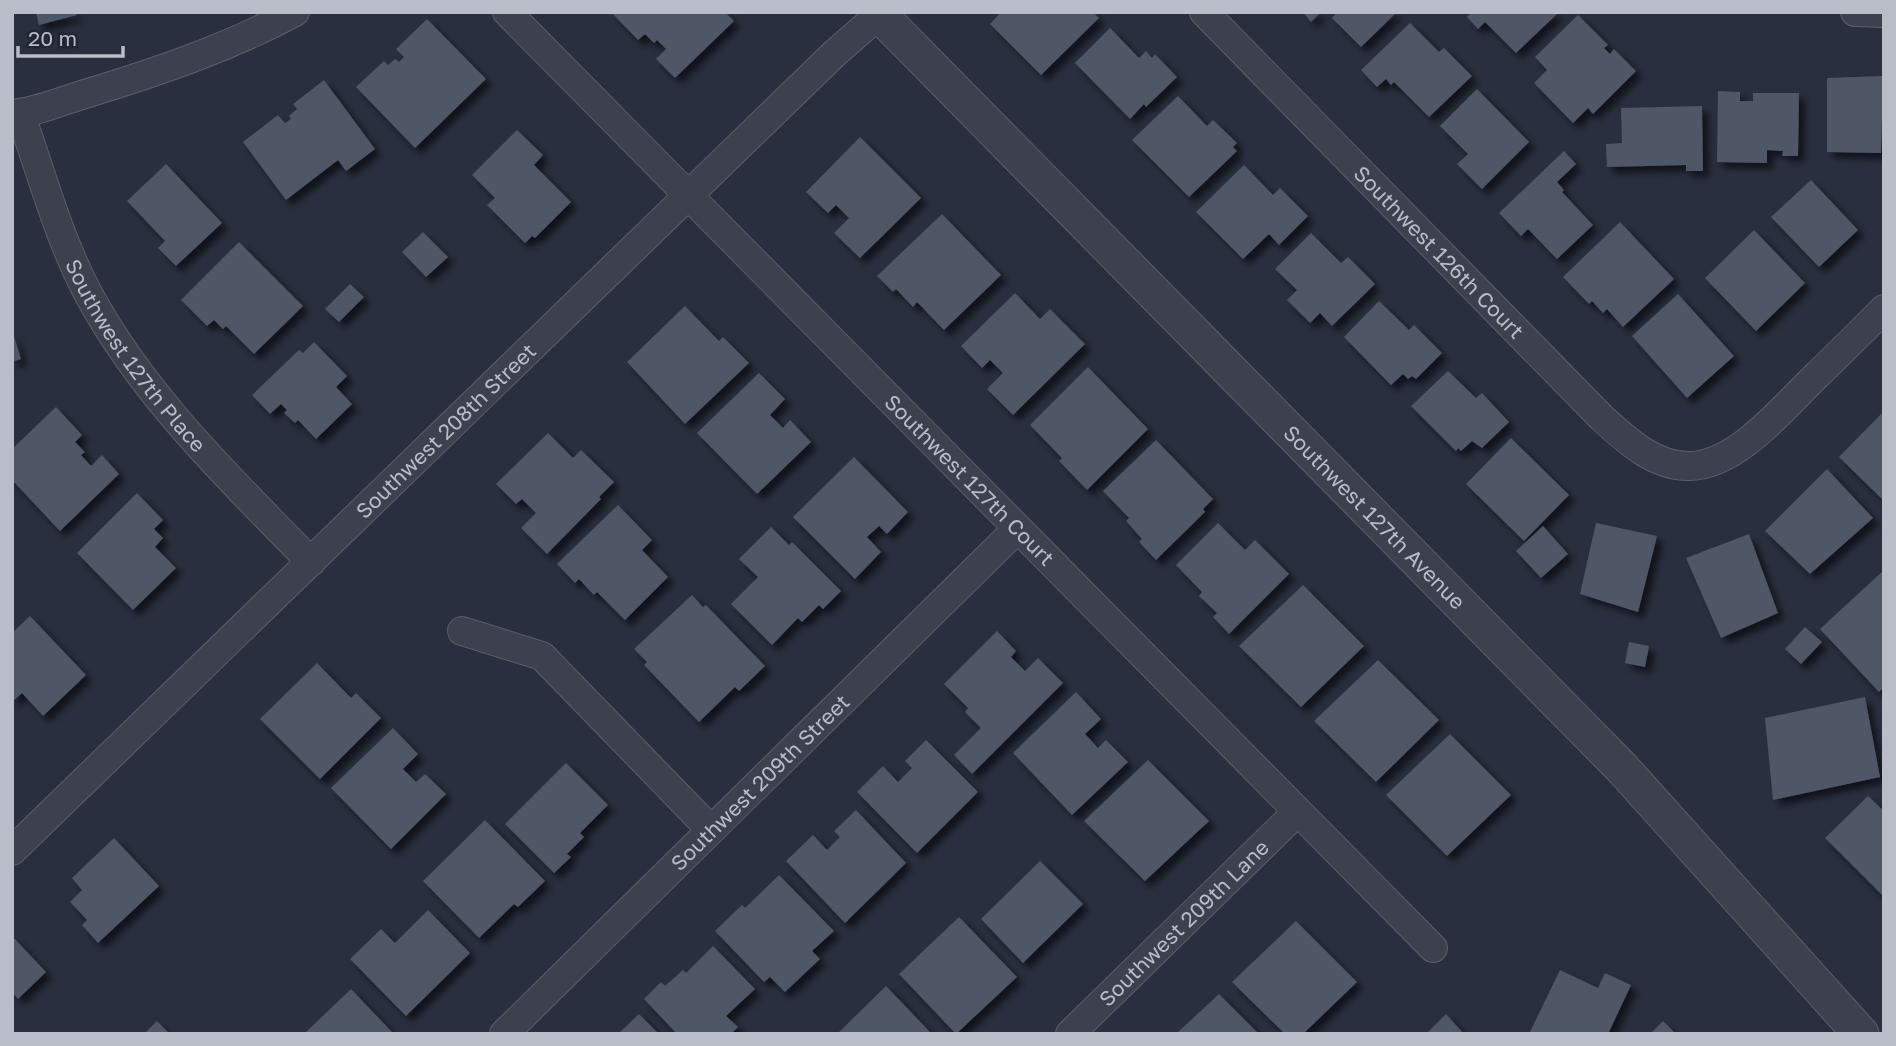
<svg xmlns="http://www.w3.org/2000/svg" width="1896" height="1046" viewBox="0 0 1896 1046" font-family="'Golos Text',sans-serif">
	<defs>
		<filter id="shadow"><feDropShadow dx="6" dy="6" stdDeviation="3.5" flood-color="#0009"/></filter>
	</defs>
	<rect width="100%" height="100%" fill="#292f3e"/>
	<path fill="#505666" filter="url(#shadow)" d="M36 12H76L77 15 39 25Z
		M611 12H725L734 21 675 78 656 59 666 49 657 40 654 43 645 34 638 40Z
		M1001 12H1093L1099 18 1041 75 990 24Z
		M1303 12H1321L1311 22Z
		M1333 12H1397L1361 47 1332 18 1335 15Z
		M1472 12H1559L1516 53 1485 22 1478 29 1467 17Z
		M1578 15 1608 45 1604 48 1610 54 1614 49 1636 71 1593 114 1588 108 1573 123 1534 83 1547 70 1535 57Z
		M427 19 486 79 415 148 356 87 384 61 388 65 395 59 399 62 404 57 396 49Z
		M1410 23 1439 52 1444 48 1472 76 1429 117 1394 82 1391 85 1386 79 1377 87 1361 70Z
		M1110 28 1139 58 1146 51 1152 58 1155 54 1177 77 1146 107 1144 104 1130 119 1075 63Z
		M1883 76 1881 153 1827 152V78Z
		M324 80 375 149 346 171 338 160 286 200 243 142 278 115 285 123 291 119 289 116 297 109 293 104Z
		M1477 89 1529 142 1482 189 1457 164 1468 154 1440 126Z
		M1718 91 1740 92V101H1753V93H1799L1798 156H1782L1783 151 1767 150V163L1717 162Z
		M1178 96 1207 126 1213 120 1237 143 1233 147 1237 151 1189 197 1132 140Z
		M1702 106 1703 171H1686V165L1607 167 1606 144 1622 143 1621 108Z
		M517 130 543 155 534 165 571 202 535 238 532 236 525 243 487 205 495 198 472 175Z
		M860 137 921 198 860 258 834 233 849 218 836 205 828 213 806 192Z
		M1564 151 1576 164 1557 182 1564 190 1562 192 1593 225 1557 259 1528 229 1521 236 1499 213Z
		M166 164 222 223 176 266 158 248 165 241 127 201Z
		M1244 165 1273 195 1280 188 1308 216 1279 245 1269 234 1243 259 1196 212Z
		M1811 180 1858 230 1819 267 1771 217Z
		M942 214 1001 275 944 330 917 302 913 307 896 289 893 292 877 276Z
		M1620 222 1674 279 1623 327 1607 309 1603 313 1592 301 1589 304 1563 277Z
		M1754 230 1805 283 1756 331 1705 278Z
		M423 232 448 257 426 277 402 252Z
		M1311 233 1341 263 1348 257 1375 284 1332 326 1320 313 1310 323 1287 300 1297 290 1275 269Z
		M239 242 303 306 254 354 226 326 223 329 214 320 207 326 181 300Z
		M350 284 364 297 339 322 325 309Z
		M1015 293 1040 319 1050 309 1085 344 1013 415 987 389 1003 373 990 360 982 368 961 346Z
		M1678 294 1734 356 1687 398 1632 336Z
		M1379 301 1409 330 1414 325 1442 353 1416 379 1412 376 1408 379 1403 374 1391 385 1344 337Z
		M685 306 719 341 723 337 749 363 685 424 627 362Z
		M13 333 21 359 12 362V334Z
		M314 342 347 376 336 387 352 404 316 439 298 420 295 423 284 413 287 410 281 404 270 414 252 395 299 350 303 353Z
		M1088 367 1148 429 1087 490 1059 461 1062 458 1030 425Z
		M1448 371 1476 398 1482 393 1509 422 1482 448 1472 441 1461 451 1458 448 1456 451 1411 406Z
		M759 373 785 399 770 415 783 428 790 420 811 442 757 494 697 433Z
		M56 407 82 435 75 442 85 452 81 455 91 466 102 455 119 474 60 531 12 480V449Z
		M1884 411V501L1839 457Z
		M548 433 573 458 581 450 614 482 599 497 601 499 547 554 521 528 536 513 522 499 516 504 496 484Z
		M1511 438 1569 495 1524 541 1466 484Z
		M1156 440 1213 499 1203 509 1205 512 1156 560 1139 542 1142 539 1126 521 1129 518 1103 491Z
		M854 457 908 512 887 534 879 526 867 537 881 552 855 579 793 517Z
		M1827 469 1873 518 1810 574 1765 531Z
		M137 493 163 520 154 529 163 538 155 547 176 568 133 610 77 553Z
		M618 505 652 540 642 550 668 577 625 620 597 592 594 595 579 579 575 583 557 564Z
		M1218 523 1245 550 1255 540 1289 574 1229 634 1213 617 1217 613 1199 596 1202 592 1176 565Z
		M1596 523 1657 536 1638 612 1580 594Z
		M1543 526 1568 554 1541 578 1516 551Z
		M771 527 789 545 792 542 841 591 823 609 819 605 802 622 798 618 772 645 731 604 758 577 739 559Z
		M1749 534 1778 613 1721 638 1686 558Z
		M1884 570V687L1879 692 1820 629Z
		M1303 585 1364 646 1301 707 1239 646Z
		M692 595 703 607 706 605 765 666 739 691 735 687 699 722 644 665 647 662 634 649Z
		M30 616 86 675 43 716 22 693 12 702V633Z
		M1805 627 1822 642 1801 664 1785 649Z
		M997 631 1016 651 1011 657 1025 671 1038 658 1063 683 972 774 954 755 981 728 965 712 968 708 944 684Z
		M1629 642 1649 646 1645 667 1625 663Z
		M1378 660 1439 720 1376 782 1314 721Z
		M317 663 351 698 356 693 381 718 320 779 260 719Z
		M1076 692 1101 719 1085 734 1098 748 1106 740 1128 762 1072 815 1013 753Z
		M1865 697 1880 777 1773 800 1765 718Z
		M393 728 418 754 403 769 416 782 425 774 446 794 391 849 331 788Z
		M1450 734 1511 795 1447 856 1386 795Z
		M926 740 978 792 917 853 857 792 883 766 898 782 912 768 905 761Z
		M1148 760 1209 821 1145 881 1084 821Z
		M566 763 608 805 580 833 584 837 567 854 571 857 554 873 505 824Z
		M1868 796 1884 811 1882 895 1825 838Z
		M856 810 906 863 845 923 786 861 813 835 827 850 840 837 834 831Z
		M485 820 545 881 518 907 514 904 479 938 423 881Z
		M114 838 159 886 98 943 82 925 87 920 70 902 82 890 72 878Z
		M1040 861 1083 904 1023 963 981 919Z
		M779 875 834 931 812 951 820 959 785 992 770 977 764 982 715 931 742 905 745 908Z
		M428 910 470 953 406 1016 350 959 381 929 395 943Z
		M959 917 1017 977 956 1034 899 974Z
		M1296 921 1357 982 1303 1034H1285L1232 982Z
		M12 936 46 972 18 999 12 992Z
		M713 946 755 989 726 1016 738 1027 731 1034H677L644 999 661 982 665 986 683 970 686 973Z
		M1560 970 1598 988 1605 973 1631 985 1608 1034H1529Z
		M886 986 932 1034H837Z
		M351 989 392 1032 390 1034H304Z
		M1219 994 1259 1034H1176Z
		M639 1014 659 1034H618Z
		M1446 1014 1464 1034H1426Z
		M157 1021 170 1034H144Z
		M1663 1021 1676 1034H1650Z"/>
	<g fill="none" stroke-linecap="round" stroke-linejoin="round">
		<g stroke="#5a5f6b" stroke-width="30">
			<g id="minor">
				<path id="s1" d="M507 12 1433 948"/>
				<path id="s2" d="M1204 12 1602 418C1626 440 1655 467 1690 466 1737 465 1783 408 1815 377 1838 355 1861 332 1884 309"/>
				<path d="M1855 12 1884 13"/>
				<path id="s3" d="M20 113C42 175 59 240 90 297 146 399 231 480 311 562"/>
				<path d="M12 114C37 112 61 101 85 94 157 72 228 48 295 12"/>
				<path d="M462 631 542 656 711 830"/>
				<path id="s4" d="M12 851 834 54 882 12"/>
				<path id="s5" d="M504 1034 1016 530"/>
				<path id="s6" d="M1070 1034 1297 812"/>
			</g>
		</g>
		<g stroke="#5a5f6b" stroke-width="37">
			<g id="tertiary">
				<path id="s7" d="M877 12 1622 768 1861 1034"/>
			</g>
		</g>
		<use href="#minor" stroke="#3d414e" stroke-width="28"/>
		<use href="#tertiary" stroke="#3d414e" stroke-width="35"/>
	</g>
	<g text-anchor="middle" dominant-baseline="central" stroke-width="7" stroke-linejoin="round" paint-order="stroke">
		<g font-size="21" fill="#b9bdc8" stroke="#212633">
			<text stroke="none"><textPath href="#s2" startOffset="336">Southwest 126th Court</textPath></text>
			<text stroke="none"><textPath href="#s3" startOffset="271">Southwest 127th Place</textPath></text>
			<text stroke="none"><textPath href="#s4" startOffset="604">Southwest 208th Street</textPath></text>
			<text stroke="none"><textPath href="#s1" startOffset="658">Southwest 127th Court</textPath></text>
			<text stroke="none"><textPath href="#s7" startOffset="709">Southwest 127th Avenue</textPath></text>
			<text stroke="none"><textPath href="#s5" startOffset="359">Southwest 209th Street</textPath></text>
			<text stroke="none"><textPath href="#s6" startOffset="159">Southwest 209th Lane</textPath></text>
		</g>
	</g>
	<rect width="1896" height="1046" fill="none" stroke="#b9bdc8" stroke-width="28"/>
	<path d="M18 46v10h105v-10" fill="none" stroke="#b9bdc8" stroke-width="3.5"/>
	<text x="28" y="46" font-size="21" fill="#b9bdc8" stroke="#212633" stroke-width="5" paint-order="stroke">20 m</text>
</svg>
